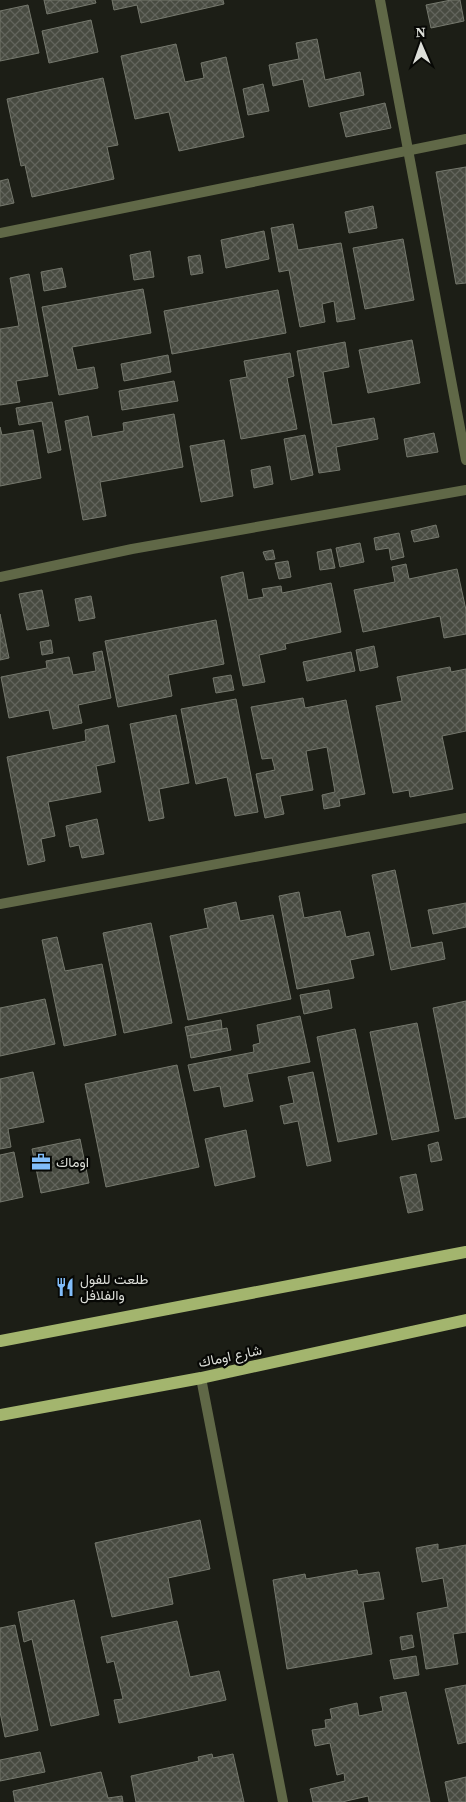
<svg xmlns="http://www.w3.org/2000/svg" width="466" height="1802" viewBox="0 0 466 1802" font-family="'Source Serif 4',Vazirmatn,serif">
	<defs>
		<pattern id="building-cross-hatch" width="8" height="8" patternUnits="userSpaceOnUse" patternTransform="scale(1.25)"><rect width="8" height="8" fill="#484b41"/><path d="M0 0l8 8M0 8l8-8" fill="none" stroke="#62645c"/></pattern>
	</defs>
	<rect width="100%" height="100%" fill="#1c1e16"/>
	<path fill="url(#building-cross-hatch)" stroke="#75786d" d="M44 0H95L96 3 47 14Z
		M112 0H223L224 4 141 23 137 5 114 10Z
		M451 0H460L464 21 431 28 426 5Z
		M28 5 39 53 0 61V11Z
		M91 20 98 52 49 63 42 31Z
		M317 39 325 80 360 72 364 95 309 107 303 79 273 86 269 65 299 59 296 43Z
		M176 44 185 82 204 78 201 63 226 57 244 137 179 151 169 112 135 119 121 56Z
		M103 78 118 145 107 147 114 179 32 197 25 165 21 166 7 99Z
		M263 84 269 111 248 115 243 89Z
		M385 103 391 128 346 137 340 113Z
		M466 167V283L456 284 436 172Z
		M8 179 14 203 0 206V181Z
		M373 206 377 228 349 233 345 212Z
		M293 224 298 250 341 243 355 319 337 322 334 301 322 304 325 322 300 327 289 270 279 272 271 228Z
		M264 231 269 259 226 268 221 240Z
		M403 239 414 300 365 309 353 248Z
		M150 251 154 277 134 280 130 255Z
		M200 255 203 273 191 275 188 257Z
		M62 268 66 287 44 291 41 272Z
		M29 274 48 376 16 381 20 402 0 405V329L19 326 10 278Z
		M143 289 151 333 72 347 77 370 94 367 98 388 59 395 42 307Z
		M278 290 286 333 172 354 164 311Z
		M412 340 420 383 368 393 359 350Z
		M345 342 349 367 323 372 332 425 374 418 378 439 336 447 340 470 319 473 297 351Z
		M290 353 294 376 287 378 297 429 241 439 230 380 247 377 244 361Z
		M168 355 171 372 124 381 121 364Z
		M174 381 178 401 122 410 119 391Z
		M52 402 61 450 48 453 42 421 19 425 16 408Z
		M174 414 183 467 100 482 106 516 83 520 65 421 88 416 92 437 124 431 123 423Z
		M0 427 2 435 33 430 41 478 0 486Z
		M434 433 438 452 407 457 404 439Z
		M305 435 313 475 291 480 284 439Z
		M224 440 233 496 201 502 190 446Z
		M270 466 273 484 254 488 251 470Z
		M436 525 439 537 414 542 411 531Z
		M399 533 404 557 391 560 389 548 376 550 374 538Z
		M360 543 364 562 340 567 336 548Z
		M331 549 335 568 320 570 317 552Z
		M273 550 275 559 266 560 263 552Z
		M288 561 291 577 279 579 275 563Z
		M406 564 409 579 457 569 466 610V634L444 638 440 616 363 632 354 590 395 582 392 567Z
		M243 572 248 600 264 597 262 589 281 586 282 593 331 583 341 632 285 644 286 649 259 655 265 682 243 686 221 577Z
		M42 590 49 626 27 630 19 594Z
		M91 596 95 618 79 621 75 599Z
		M0 614 9 658 0 660Z
		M216 620 224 664 168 675 172 696 118 707 105 641Z
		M51 640 53 653 42 655 40 642Z
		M374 646 378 667 360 671 356 650Z
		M102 651 111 698 78 705 82 723 53 729 49 710 9 718 1 677 47 668 46 661 69 657 73 675 96 671 93 653Z
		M351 652 355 671 307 681 303 662Z
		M450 667 451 672 466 669V731L442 736 453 789 410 797 409 790 393 793 376 706 402 701 397 677Z
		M231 675 234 690 216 693 213 678Z
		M303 698 305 708 346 700 365 794 339 799 340 806 324 809 322 795 335 792 327 747 306 751 313 790 280 796 284 814 265 818 256 774 275 770 272 758 262 759 251 707Z
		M236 699 258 812 235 816 227 777 196 784 181 709Z
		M176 715 189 783 159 789 164 818 149 821 130 724Z
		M108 725 115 762 96 766 101 792 48 802 55 836 41 839 45 861 28 865 7 757 86 741 85 730Z
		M97 819 104 854 82 858 79 845 70 847 66 826Z
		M395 870 411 948 442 942 445 959 391 970 372 875Z
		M299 892 304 918 340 911 346 937 369 932 374 955 350 960 354 978 297 989 279 896Z
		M236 902 240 921 273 915 291 999 188 1020 170 936 208 928 204 909Z
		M466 903V927L433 934 428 910Z
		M151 923 172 1023 124 1033 103 933Z
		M57 937 65 971 102 964 116 1035 64 1046 42 940Z
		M329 990 332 1008 304 1014 300 995Z
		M45 999 55 1044 0 1056V1008Z
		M466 1001V1117L455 1119 433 1008Z
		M300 1016 310 1062 247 1074 253 1101 224 1107 220 1086 194 1091 188 1065 254 1052 253 1045 260 1043 257 1025Z
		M221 1020 222 1029 187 1036 185 1027Z
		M417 1023 439 1131 392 1140 370 1032Z
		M227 1028 231 1050 191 1058 187 1036Z
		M355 1029 377 1134 338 1142 317 1037Z
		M177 1065 199 1167 106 1187 85 1084Z
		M33 1072 44 1122 8 1129 11 1147 0 1149V1099H1L0 1079Z
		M313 1072 331 1161 307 1166 298 1121 284 1124 280 1106 294 1103 288 1077Z
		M246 1130 255 1177 215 1186 205 1139Z
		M80 1139 89 1183 41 1193 32 1149Z
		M438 1142 442 1160 431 1162 428 1145Z
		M14 1152 23 1197 0 1202V1155Z
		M416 1174 423 1210 408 1213 400 1177Z
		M200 1520 210 1569 168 1578 173 1604 112 1617 95 1543Z
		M438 1544V1550L466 1545V1632L453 1634 458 1664 426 1669 417 1613 448 1607 443 1578 422 1582 416 1548Z
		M357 1570 358 1575 379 1572 384 1599 363 1602 372 1654 287 1669 273 1580 305 1574 306 1579Z
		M74 1600 99 1715 51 1726 32 1639 24 1642 18 1612Z
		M177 1621 190 1677 219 1671 226 1700 119 1723 114 1700 123 1699 114 1661 107 1663 101 1637Z
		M15 1625 38 1730 5 1737 0 1712V1628Z
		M412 1635 414 1647 402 1650 400 1637Z
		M416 1656 419 1675 394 1679 390 1660Z
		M466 1685V1742L458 1744 445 1689Z
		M406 1692 430 1802H369L368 1796 342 1802H313L310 1789 345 1781 344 1773 337 1775 330 1743 315 1746 312 1730 326 1728 325 1720 332 1719 330 1709 357 1703 359 1716 383 1711 380 1697Z
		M40 1752 45 1772 0 1781V1760Z
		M212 1754 213 1758 233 1754 244 1802H136L131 1776 199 1761 198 1757Z
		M101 1772 108 1798 122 1796 123 1802H15L13 1791Z
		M466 1777V1802H449L445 1782Z"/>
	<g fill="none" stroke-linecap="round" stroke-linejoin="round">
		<path stroke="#606847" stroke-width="10" d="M380 0 466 460
			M0 233 466 139
			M0 577 132 549 466 490
			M0 904 466 818
			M201 1378 283 1802"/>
		<path stroke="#a3b56e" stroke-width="12" d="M0 1341 466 1252
			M0 1415 201 1378 466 1320"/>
	</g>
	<defs>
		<g id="office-bare" transform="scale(1.5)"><path d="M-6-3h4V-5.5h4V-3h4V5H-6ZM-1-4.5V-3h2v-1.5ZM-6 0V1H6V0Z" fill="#81bdfa" stroke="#070805" stroke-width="2.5" paint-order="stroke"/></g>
		<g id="restaurant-bare" transform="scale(1.5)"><path d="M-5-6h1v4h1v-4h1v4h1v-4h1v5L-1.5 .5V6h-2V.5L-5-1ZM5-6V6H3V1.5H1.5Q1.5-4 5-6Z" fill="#81bdfa" stroke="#070805" stroke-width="2.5" paint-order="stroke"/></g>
	</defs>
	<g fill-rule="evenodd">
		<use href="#office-bare" x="41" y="1162"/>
		<use href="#restaurant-bare" x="65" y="1287"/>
	</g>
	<g text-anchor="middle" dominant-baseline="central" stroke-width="4.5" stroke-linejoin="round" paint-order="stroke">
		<g font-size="14" fill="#dddfd9" stroke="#070805" text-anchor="start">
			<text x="56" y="1162">اوماك</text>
			<text x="80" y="1279">طلعت للفول<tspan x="80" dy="16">والفلافل</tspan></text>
		</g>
		<g font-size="14" fill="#dddfd9" stroke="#070805">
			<text transform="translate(230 1356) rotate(-12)">شارع اوماك</text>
		</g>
	</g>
	<g transform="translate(421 45) rotate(358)" stroke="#070805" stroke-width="4" paint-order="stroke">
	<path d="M0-4L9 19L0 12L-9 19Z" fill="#dddfd9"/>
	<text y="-8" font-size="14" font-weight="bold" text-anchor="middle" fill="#dddfd9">N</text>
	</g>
</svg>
